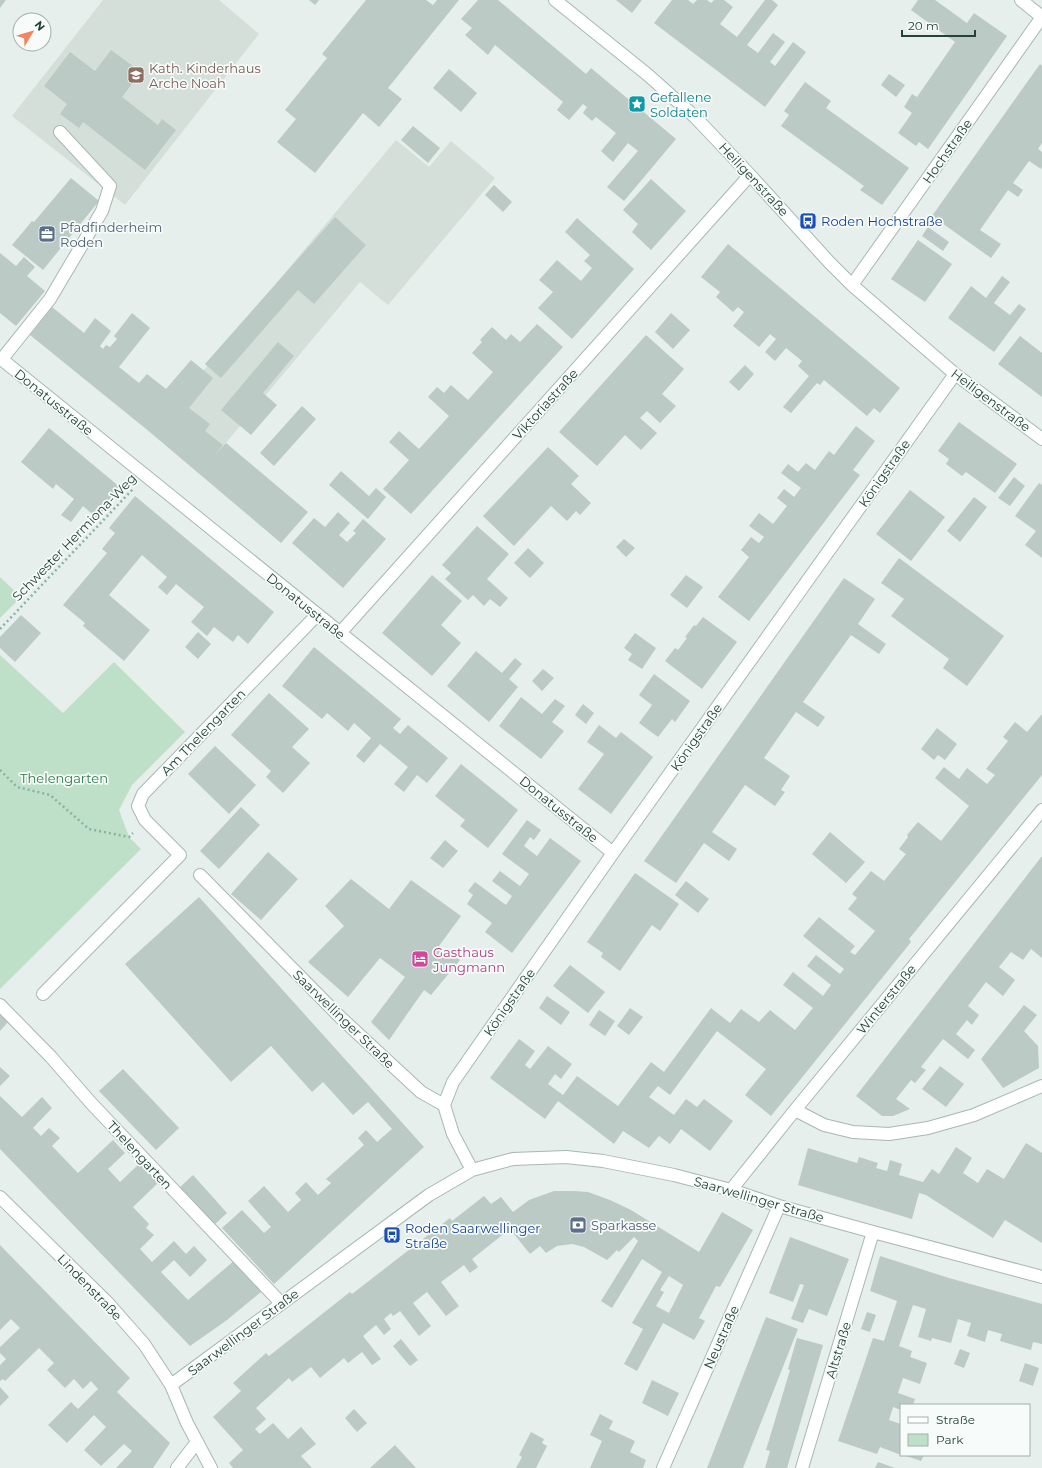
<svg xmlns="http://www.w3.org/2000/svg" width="1042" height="1468" viewBox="0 0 1042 1468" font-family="Montserrat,sans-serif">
	<rect width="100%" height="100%" fill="#e6efeb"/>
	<path fill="#d4dfda" d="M103 0H219L259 34 125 205 12 116Z
		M396 140 429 167 451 141 495 178 388 305 360 282 200 474 151 433Z"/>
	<path fill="#bfe0c8" d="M0 577 21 597 0 618Z
		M0 655 63 713 114 662 185 732 132 785 119 810 129 837 141 849 0 989Z"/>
	<path fill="#bbcac4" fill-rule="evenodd" d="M0 0H6L0 8Z
		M309 0H319L315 5Z
		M366 0H426L433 5 437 0H459L388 88 402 99 379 127 363 113 315 173 277 142 296 119 285 110 327 58 322 54Z
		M478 0H498L586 74 591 68 676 139 624 201 607 187 638 151 628 143 613 162 601 151 616 133 596 117 592 121 583 113 587 107 583 104 569 120 557 110 563 102 495 45 488 55 465 35 472 28 461 19Z
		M616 0H642L632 13Z
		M672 0H688L693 4 697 0H707L711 3 714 0H724L733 7 720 24 737 37 765 0H772L778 5 747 45 758 53 773 33 785 42 770 62 775 66 793 42 806 52 765 107 654 23Z
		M918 0H935L967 23 974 13 1007 36 928 149 919 142 916 146 898 133 912 113 904 107 912 94 917 97 955 42 911 10Z
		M111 50 141 72 122 97 158 125 162 119 176 130 145 170 83 122 79 128 60 114 67 104 44 86 70 52 95 71Z
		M1040 64 1042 66V143L1038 149 1042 152V167L1041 169 1029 161 1013 183 1023 190 1018 197 1008 190 980 230 1001 244 991 258 932 216Z
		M449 69 477 93 461 112 433 88Z
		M889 74 905 85 896 97 881 85Z
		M805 82 831 101 826 108 909 168 882 205 860 190 864 186 781 126 789 115 784 111Z
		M413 126 440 148 428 163 401 140Z
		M71 178 99 201 43 270 12 245 32 221 34 222Z
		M651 179 686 211 651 250 632 232 638 224 623 210Z
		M494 185 512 202 503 212 485 195Z
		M335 217 366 245 314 304 298 290 221 378 205 364Z
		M577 218 634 269 572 339 538 308 553 292 539 280 557 260 581 281 592 268 584 261 590 255 565 232Z
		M928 227 949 242 943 251 922 236Z
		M918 240 952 264 925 302 891 279Z
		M728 244 900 388 880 413 874 408 867 416 824 380 820 385 817 383 791 413 783 407 809 376 798 366 802 361 786 348 775 361 765 352 776 339 770 334 759 347 743 334 733 326 744 312 738 307 733 312 716 297 720 292 701 277Z
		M0 253 16 266 24 257 35 267 27 276 45 291 16 326 0 313Z
		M1002 276 1010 282 994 303 1010 315 1019 304 1026 309 994 352 948 318 971 286 986 298Z
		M52 307 84 333 95 318 111 331 100 346 103 349 106 345 110 347 117 339 114 336 132 313 150 328 119 367 139 383 147 374 166 389 191 360 213 378 189 408 210 424 205 431 223 445 213 457 226 443 308 512 281 543 151 433 30 335Z
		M671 313 690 330 673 349 655 332Z
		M537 324 563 347 411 514 383 489 409 460 389 442 399 431 419 449 449 416 428 397 437 387 444 393 451 385 468 400 493 372 472 353 482 342 480 340 492 327 506 340 511 334 520 342Z
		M646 335 684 369 662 394 676 406 660 423 647 411 640 418 657 433 641 450 625 435 597 466 559 432Z
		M1020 336 1042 353V397L998 364Z
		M278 342 294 356 263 393 277 405 251 435 221 410Z
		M745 365 754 374 739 391 729 382Z
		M302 406 316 419 274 466 260 453Z
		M959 422 1017 464 995 493 966 472 962 476 946 464 949 459 938 451Z
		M856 426 875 441 853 470 860 475 749 621 718 597 749 557 741 550 751 537 759 543 764 537 749 526 759 513 773 524 787 506 777 498 784 489 794 497 801 488 781 473 788 464 798 472 806 463 815 470 829 451 834 455Z
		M49 428 121 488 97 518 83 506 71 522 61 515 74 499 56 484 53 489 21 462Z
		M548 447 579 476 571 484 591 503 580 515 576 511 567 521 551 506 514 546 483 516Z
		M341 471 369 496 376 488 386 497 368 519 329 485Z
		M1014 477 1025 486 1010 506 998 498Z
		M1039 483 1042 485V558L1025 545 1036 531 1015 516Z
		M910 490 945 517 911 561 876 534Z
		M135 496 274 612 248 644 238 635 233 642 214 627 207 636 191 622 204 607 176 584 167 595 158 587 167 577 142 555 109 595 150 630 124 661 83 626 85 623 63 605 107 553 102 549 115 533 109 528Z
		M974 497 987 507 960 542 947 531Z
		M338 512 350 523 339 535 347 542 356 533 353 531 363 519 386 539 343 588 292 543 314 518 325 527Z
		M477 526 509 554 487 579 508 598 500 607 490 599 484 606 473 595 468 600 445 579 451 573 442 565Z
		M624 539 635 548 626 557 616 547Z
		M528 548 544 563 530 578 514 563Z
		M899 558 1004 636 967 686 943 668 949 659 891 616 904 599 881 583Z
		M432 575 462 601 441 625 461 643 432 676 382 633Z
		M686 575 703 587 687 608 670 595Z
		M844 578 875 599 858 624 886 644 879 654 851 635 803 702 825 717 818 727 796 712 764 758 790 776 781 790 785 792 775 806 745 785 712 832 737 849 729 861 704 843 676 883 644 861Z
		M21 615 41 633 15 662 0 648V637Z
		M703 617 737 642 702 689 665 661 675 648 678 650 687 638 685 637 694 625 696 626Z
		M198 632 211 644 198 659 185 647Z
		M635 633 656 648 642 669 628 660 632 654 624 648Z
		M314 647 401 719 393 728 400 734 408 725 448 758 427 783 417 775 404 792 394 784 408 767 380 744 364 763 356 756 371 738 354 723 348 731 327 713 322 719 282 686Z
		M476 651 502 673 515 658 522 664 509 679 518 687 489 722 447 686Z
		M543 669 554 678 542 691 532 681Z
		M654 674 690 701 675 722 672 719 658 737 639 723 652 705 639 695Z
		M269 693 309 729 292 747 310 763 283 793 266 777 271 771 231 735Z
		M521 697 542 714 555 699 565 706 552 722 564 731 541 759 499 726Z
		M583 704 594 713 586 724 575 715Z
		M1042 714V775L909 939 911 942 771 1116 745 1095 766 1069 717 1031 670 1095 658 1086 649 1097 674 1115 686 1099 697 1107 704 1099 733 1121 710 1151 681 1129 670 1144 659 1136 649 1148 623 1131 614 1144 558 1101 545 1119 490 1078 519 1039 535 1051 525 1065 530 1069 548 1046 572 1064 561 1079 555 1074 548 1084 563 1095 577 1076 618 1106 651 1062 664 1072 711 1008 730 1023 741 1009 759 1022 770 1010 795 1030 813 1008 783 985 793 972 823 996 831 985 807 966 816 955 840 974 844 969 803 936 819 917 855 946 850 952 855 955 875 931 848 909 857 898 852 894 871 871 884 881 906 854 899 849 908 837 907 835 918 822 941 841 969 806 935 778 944 767 959 779 967 768 987 784 995 775 986 769 1008 741 1003 737 1015 722 1027 732Z
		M599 725 616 738 621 732 653 757 611 814 578 789 604 754 587 742Z
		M937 728 957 744 945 760 938 755 934 760 921 749Z
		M215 746 256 785 229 814 188 774Z
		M461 764 518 810 488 848 460 826 465 820 435 796Z
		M241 807 260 825 219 869 200 851Z
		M527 820 541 830 534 840 530 837 524 846 537 856 550 838 581 861 512 953 485 932 492 923 467 904 473 895 468 891 475 882 506 905 512 896 492 881 500 871 520 886 529 874 502 854Z
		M830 832 865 862 846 883 812 854Z
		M445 840 458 851 443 868 430 858Z
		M268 852 298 879 261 920 231 894Z
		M1042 856V958L1031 949 1023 960 1011 952 999 967 1015 980 1003 996 986 982 968 1006 979 1015 972 1025 967 1020 956 1034 975 1050 968 1059 943 1039 921 1067 926 1070 915 1083 911 1080 896 1099 910 1109 893 1116H882L856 1096Z
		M635 873 679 904 660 931 652 925 620 971 601 957 603 953 587 942Z
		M351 879 389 909 411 880 461 916 439 946 460 960 431 995 424 990 389 1040 371 1022 405 977 380 958 348 997 308 962 344 926 325 906Z
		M686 881 709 899 698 913 675 895Z
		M199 897 424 1147 274 1284 222 1228 242 1210 264 1233 271 1227 248 1201 264 1186 288 1212 301 1200 295 1193 306 1182 318 1195 331 1183 326 1179 364 1145 358 1138 366 1130 377 1142 392 1129 368 1102 353 1115 323 1082 312 1092 271 1046 231 1082 125 964Z
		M570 965 605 992 588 1013 553 986Z
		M547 996 570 1012 561 1025 539 1008Z
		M1024 1005 1037 1015 1024 1031 1038 1046 1039 1068 1003 1088 981 1059Z
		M630 1008 643 1017 629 1035 617 1026Z
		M599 1010 615 1021 605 1036 589 1025Z
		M0 1012 9 1021 0 1031Z
		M940 1066 964 1084 946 1107 922 1089Z
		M0 1067 10 1076 0 1086Z
		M123 1069 179 1128 156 1150 99 1091Z
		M0 1096 22 1117 42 1097 52 1108 33 1128 41 1136 49 1128 60 1138 52 1146 78 1173 113 1140 125 1153 108 1169 120 1182 139 1164 158 1183 133 1207 149 1224 146 1228 154 1235 140 1249 152 1262 174 1241 186 1254 194 1246 207 1260 190 1277 174 1260 161 1272 188 1300 235 1260 261 1292 227 1320 190 1346 0 1149Z
		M1026 1143 1042 1153V1243L1005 1220 993 1238 926 1195 919 1193 912 1219 798 1185 808 1148 857 1163 859 1157 878 1163 876 1168 887 1171 890 1160 902 1164 899 1175 923 1182 932 1169 939 1174 956 1147 972 1158 963 1173 978 1183 987 1169 1004 1179Z
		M193 1175 227 1213 213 1226 179 1188Z
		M554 1191H574L588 1192 610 1200 631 1210 699 1252 722 1212 753 1230 720 1287 716 1286 699 1318 705 1321 694 1340 663 1323 637 1371 624 1364 643 1329 632 1323 662 1272 642 1259 612 1308 601 1301 638 1241 634 1237 619 1252 617 1250 607 1260 584 1247 572 1244 557 1246 546 1253 540 1246 530 1254 510 1229 472 1259 478 1267 470 1273 464 1265 441 1282 459 1306 446 1316 427 1292 413 1303 431 1326 419 1336 400 1311 393 1316 391 1313 384 1319 391 1329 384 1335 376 1325 363 1336 381 1359 372 1365 362 1352 348 1363 344 1358 320 1378 311 1367 292 1382 289 1378 256 1408 266 1419 255 1429 260 1434 273 1423 288 1439 301 1427 316 1444 301 1456 312 1468H233L229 1463 243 1450 213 1417 241 1391 233 1383 266 1353 269 1356 350 1292 352 1294 450 1218 452 1221 484 1196 491 1204 501 1197 513 1212 529 1200ZM669 1276 683 1285 669 1313 656 1306 664 1292 660 1290Z
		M790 1237 849 1259 827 1316 809 1309 803 1323 791 1319 804 1285 800 1284 793 1302 769 1293Z
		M0 1245 130 1378 117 1392 170 1443 153 1468H116L132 1451 124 1444 101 1466 84 1450 106 1427 94 1415 67 1443 48 1425 71 1402 78 1409 98 1389 91 1381 83 1389 74 1379 65 1388 47 1370 54 1363 39 1348 5 1381 3 1379 0 1381V1365L6 1359 0 1353V1347L20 1328 11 1319 0 1330Z
		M880 1256 949 1278 1042 1304V1344L1033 1342 1031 1350 1000 1341 1002 1334 988 1330 985 1342 967 1336 971 1323 958 1319 951 1343 932 1338 931 1341 918 1337 926 1309 913 1305 899 1346 912 1351 910 1357 927 1363 920 1384 903 1378 898 1393 915 1399 913 1405H901V1410L893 1407 889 1420 901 1424V1455L880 1447 877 1454 838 1441 873 1338 884 1341 897 1301 870 1291Z
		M867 1312 876 1315 870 1332 861 1329Z
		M766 1317 798 1329 790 1349 743 1468H707Z
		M797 1338 823 1345 787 1468H765L770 1451 766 1450 790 1370 788 1369Z
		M401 1339 418 1360 410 1366 393 1346Z
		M960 1349 970 1353 964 1368 954 1364Z
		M1025 1363 1039 1368 1033 1386 1019 1381Z
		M652 1380 679 1393 668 1416 642 1403Z
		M0 1387 9 1397 0 1406Z
		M354 1409 367 1423 357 1432 345 1418Z
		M600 1414 613 1421 609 1429 635 1441 630 1452 646 1460 643 1468H590L602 1441 590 1435Z
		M531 1432 544 1439 542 1443 547 1446 536 1468H516L522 1457 519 1455Z
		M395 1445 416 1468H370Z
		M903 1455H924L921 1461Z
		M878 1462 895 1468H875Z"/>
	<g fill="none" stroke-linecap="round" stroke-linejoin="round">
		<g stroke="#a8b8b2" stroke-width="14">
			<path id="minor" d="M555 0 648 75 695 117 750 175 829 262 852 285 955 374 1042 439
				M1021 0 1042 17
				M852 285 1042 17
				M0 358 613 853
				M2 359 50 299 102 211 110 186 60 132
				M340 633 750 175
				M200 875 339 1016 421 1092 444 1105 453 1134 472 1170
				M43 994 180 855 145 820 138 806 143 794 317 615
				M0 1005 51 1057 91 1103 281 1303
				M444 1105 453 1082 613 853 955 374
				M795 1110 824 1125 853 1132 889 1134 928 1128 974 1115 1042 1086
				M731 1190 795 1110 1042 810
				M0 1197 108 1303 144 1344 171 1385 187 1423 211 1468
				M171 1385 429 1195 472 1170 513 1159 566 1157 603 1161 674 1175 731 1190 779 1206 873 1232 1042 1277
				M177 1468 197 1442
				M663 1468 779 1206
				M802 1468 873 1232"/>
		</g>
		<path stroke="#86b3a5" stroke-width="2.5" stroke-dasharray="2 3" stroke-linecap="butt" d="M0 629 133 489
			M0 770 17 787 50 795 89 829 129 837 133 833"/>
		<use href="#minor" stroke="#fff" stroke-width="12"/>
	</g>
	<defs>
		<g id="school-square" transform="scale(0.9)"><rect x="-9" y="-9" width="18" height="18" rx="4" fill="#8d6e63" stroke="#f7fbf9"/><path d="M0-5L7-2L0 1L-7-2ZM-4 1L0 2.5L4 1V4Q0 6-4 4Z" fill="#fff"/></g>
		<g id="sight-square" transform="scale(0.9)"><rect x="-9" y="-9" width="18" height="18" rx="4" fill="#0f9aa8" stroke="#f7fbf9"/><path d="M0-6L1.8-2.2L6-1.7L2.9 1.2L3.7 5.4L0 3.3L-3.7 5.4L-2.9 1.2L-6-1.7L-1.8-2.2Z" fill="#fff"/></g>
		<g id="bus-square" transform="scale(0.9)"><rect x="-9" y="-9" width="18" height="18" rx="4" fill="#1a4fb4" stroke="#f7fbf9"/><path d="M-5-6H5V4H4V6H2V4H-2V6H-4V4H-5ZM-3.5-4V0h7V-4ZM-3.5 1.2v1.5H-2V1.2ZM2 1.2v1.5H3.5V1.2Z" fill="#fff"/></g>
		<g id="office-square" transform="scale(0.9)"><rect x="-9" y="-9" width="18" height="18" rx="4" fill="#5c6f8a" stroke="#f7fbf9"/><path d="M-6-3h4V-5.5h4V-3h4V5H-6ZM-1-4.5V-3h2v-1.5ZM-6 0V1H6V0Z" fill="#fff"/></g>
		<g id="hotel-square" transform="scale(0.9)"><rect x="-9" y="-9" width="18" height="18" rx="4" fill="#d1479c" stroke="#f7fbf9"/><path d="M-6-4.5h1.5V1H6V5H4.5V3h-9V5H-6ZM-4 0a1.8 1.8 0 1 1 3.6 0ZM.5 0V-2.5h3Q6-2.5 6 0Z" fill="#fff"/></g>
		<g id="bank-square" transform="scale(0.9)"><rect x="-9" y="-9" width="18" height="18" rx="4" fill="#5c6f8a" stroke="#f7fbf9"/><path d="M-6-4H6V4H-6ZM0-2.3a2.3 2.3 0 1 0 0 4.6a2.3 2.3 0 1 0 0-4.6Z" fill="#fff"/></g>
	</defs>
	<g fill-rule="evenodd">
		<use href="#school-square" x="136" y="75"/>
		<use href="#sight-square" x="637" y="104"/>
		<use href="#bus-square" x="808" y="221"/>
		<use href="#office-square" x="47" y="234"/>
		<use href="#hotel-square" x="420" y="959"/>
		<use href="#bank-square" x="578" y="1225"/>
		<use href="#bus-square" x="392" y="1235"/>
	</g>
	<g text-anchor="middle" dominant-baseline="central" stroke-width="3.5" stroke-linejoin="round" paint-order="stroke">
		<g font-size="13" fill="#785e54" stroke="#f7fbf9" text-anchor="start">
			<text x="149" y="68">Kath. Kinderhaus<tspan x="149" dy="15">Arche Noah</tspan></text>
		</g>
		<g font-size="13" fill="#0d838f" stroke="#f7fbf9" text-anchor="start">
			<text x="650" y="97">Gefallene<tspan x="650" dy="15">Soldaten</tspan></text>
		</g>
		<g font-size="13" fill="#24423a" stroke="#f7fbf9">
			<text transform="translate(947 151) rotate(-55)">Hochstraße</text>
			<text transform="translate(754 179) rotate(47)">Heiligenstraße</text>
			<text transform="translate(991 400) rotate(37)">Heiligenstraße</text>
			<text transform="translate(54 402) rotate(39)">Donatusstraße</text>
			<text transform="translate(545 404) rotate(-48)">Viktoriastraße</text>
			<text transform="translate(884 473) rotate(-55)">Königstraße</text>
			<text transform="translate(74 537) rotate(-46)">Schwester Hermiona-Weg</text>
			<text transform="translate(306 606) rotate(39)">Donatusstraße</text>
			<text transform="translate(203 732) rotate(-46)">Am Thelengarten</text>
			<text transform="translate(696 737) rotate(-55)">Königstraße</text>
			<text transform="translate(559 809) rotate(39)">Donatusstraße</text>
			<text transform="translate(886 999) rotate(-51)">Winterstraße</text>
			<text transform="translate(509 1002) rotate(-55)">Königstraße</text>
			<text transform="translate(344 1019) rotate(44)">Saarwellinger Straße</text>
			<text transform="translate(140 1155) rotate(47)">Thelengarten</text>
			<text transform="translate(759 1199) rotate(16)">Saarwellinger Straße</text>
			<text transform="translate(90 1287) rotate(46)">Lindenstraße</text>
			<text transform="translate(243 1332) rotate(-37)">Saarwellinger Straße</text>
			<text transform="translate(721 1337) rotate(-66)">Neustraße</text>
			<text transform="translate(838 1350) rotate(-73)">Altstraße</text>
		</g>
		<g font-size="13" fill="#164399" stroke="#f7fbf9" text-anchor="start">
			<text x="821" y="221">Roden Hochstraße</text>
			<text x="405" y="1228">Roden Saarwellinger<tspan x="405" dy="15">Straße</tspan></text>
		</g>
		<g font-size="13" fill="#4e5e75" stroke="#f7fbf9" text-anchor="start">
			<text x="60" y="227">Pfadfinderheim<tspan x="60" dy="15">Roden</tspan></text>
			<text x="591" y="1225">Sparkasse</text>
		</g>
		<g font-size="13" fill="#2d7a4b" stroke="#f7fbf9">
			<text x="64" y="778">Thelengarten</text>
		</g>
		<g font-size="13" fill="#b23c85" stroke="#f7fbf9" text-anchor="start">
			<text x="433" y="952">Gasthaus<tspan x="433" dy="15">Jungmann</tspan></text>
		</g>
	</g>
	<rect x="900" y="1404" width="130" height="52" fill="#f7fbf9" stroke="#a3b1ad"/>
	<rect x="908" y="1417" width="20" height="6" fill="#ffffff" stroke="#a3b1ad"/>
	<text x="936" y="1424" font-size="12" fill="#24423a">Straße</text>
	<rect x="908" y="1434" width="20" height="12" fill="#bfe0c8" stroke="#a3b1ad"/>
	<text x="936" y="1444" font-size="12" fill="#24423a">Park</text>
	<g transform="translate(32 32) rotate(52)"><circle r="19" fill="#f7fbf9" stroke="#a3b1ad"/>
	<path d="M0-3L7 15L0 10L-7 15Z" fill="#f4845f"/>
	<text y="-6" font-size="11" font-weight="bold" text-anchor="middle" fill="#24423a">N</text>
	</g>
	<path d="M902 30v6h73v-6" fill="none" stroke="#24423a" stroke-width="2"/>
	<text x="908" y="30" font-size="12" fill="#24423a" stroke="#f7fbf9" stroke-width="3" paint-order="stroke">20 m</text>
</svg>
